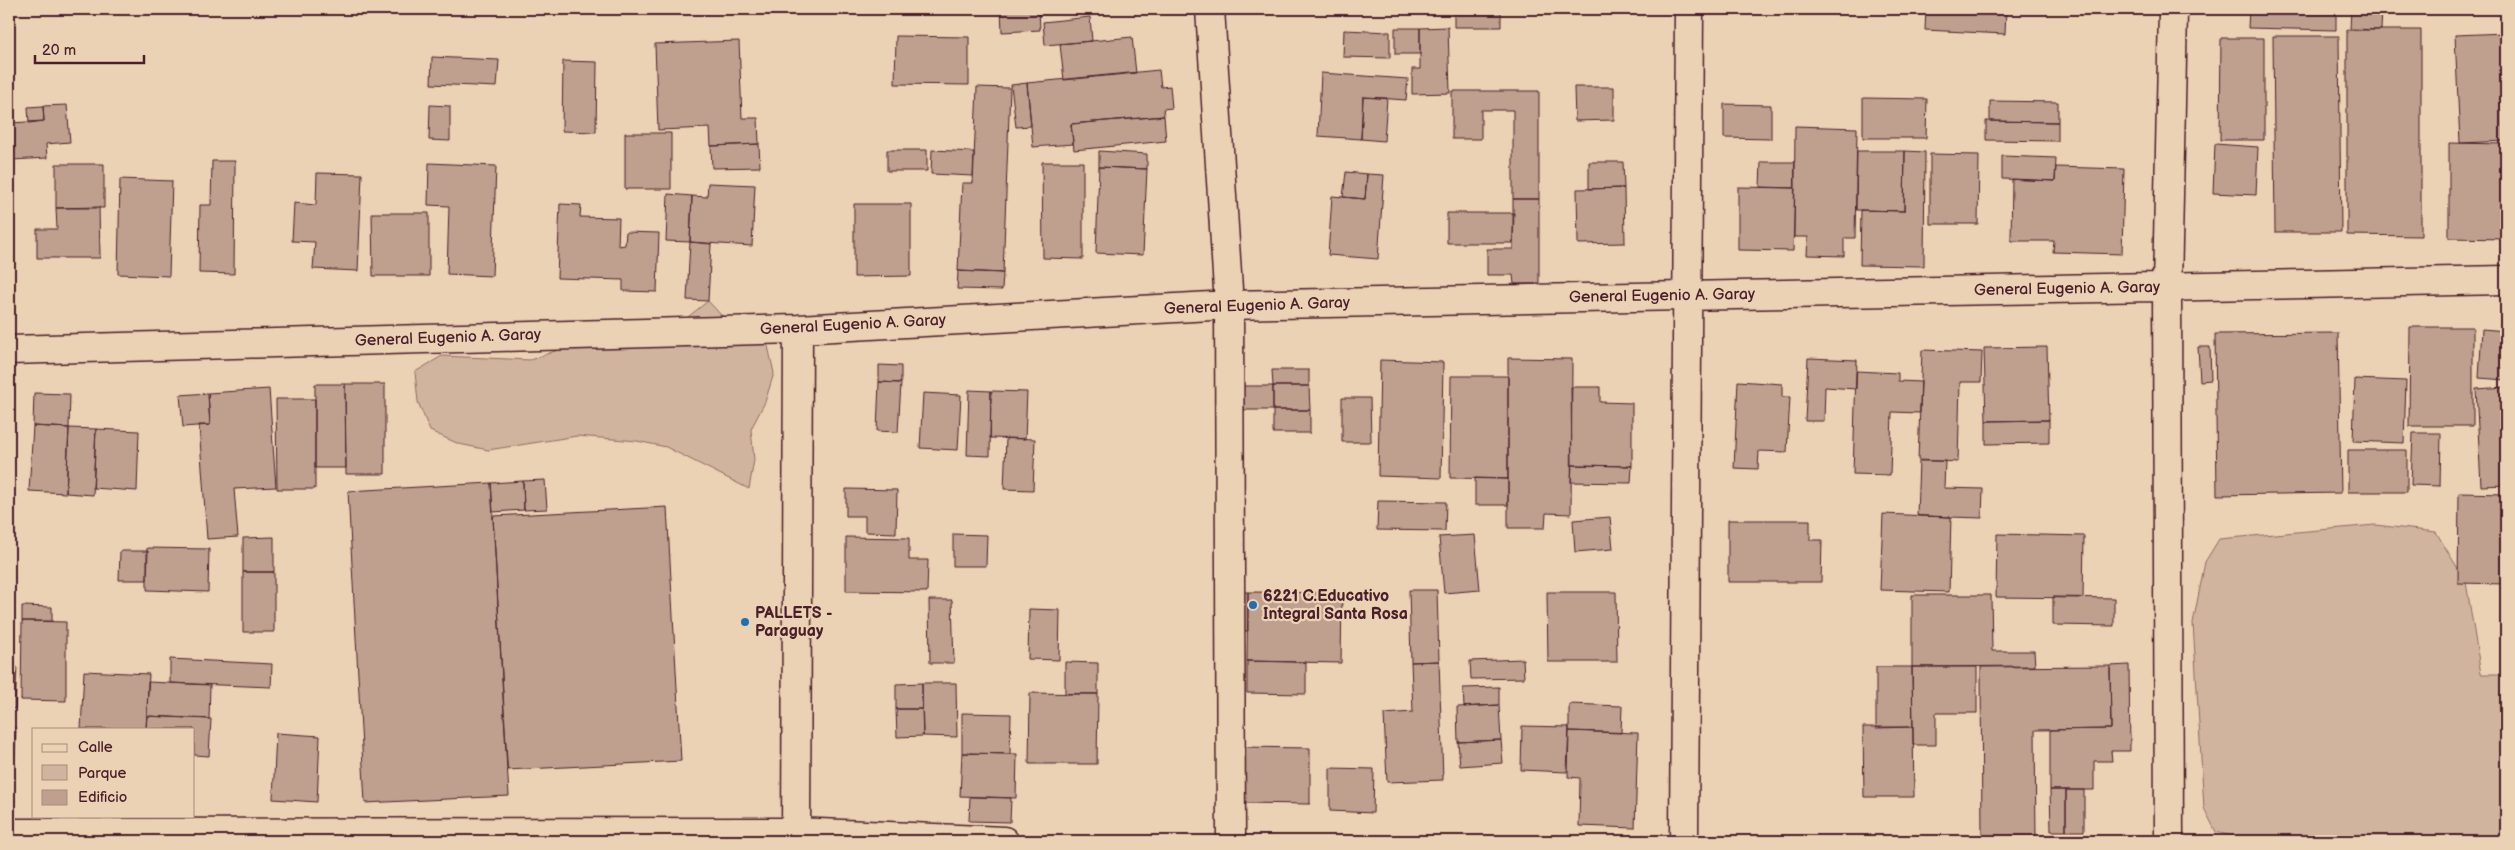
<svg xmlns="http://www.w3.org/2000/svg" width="2515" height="850" viewBox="0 0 2515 850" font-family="'Balsamiq Sans',sans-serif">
	<rect width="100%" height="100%" fill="#ecd2b4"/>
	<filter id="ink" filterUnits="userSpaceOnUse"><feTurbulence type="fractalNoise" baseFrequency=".02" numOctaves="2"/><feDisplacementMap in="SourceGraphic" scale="10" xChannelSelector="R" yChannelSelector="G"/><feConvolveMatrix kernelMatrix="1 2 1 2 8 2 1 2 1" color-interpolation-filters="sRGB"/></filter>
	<g filter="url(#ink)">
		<path fill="#d1b49e" stroke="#8e6a64" d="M708 301 721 315 748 326 768 346 774 373 765 402 751 429 754 460 749 489 666 447 637 441 577 436 488 450 459 444 430 431 418 402 415 372 442 356 530 360 558 350 585 333 616 319 644 326 683 321Z
			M2375 525 2436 532 2466 582 2481 674H2506V841H2253L2216 832 2204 808 2193 623 2205 562 2219 539Z"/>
		<path fill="#bfa08e" stroke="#4a1f2b" d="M1001 9H1039L1040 30 1002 32Z
			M1454 9H1501V27H1454Z
			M1926 9H2006L2005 34 1925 30Z
			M2249 9H2336V30L2248 28Z
			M2351 9H2382L2381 30 2350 29Z
			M1090 17 1092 41 1045 45 1043 22Z
			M1448 27 1450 93 1412 94V69H1420V28Z
			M1395 28H1420V54H1395Z
			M1344 30 1390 32V58L1343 57Z
			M2347 30H2421V236L2347 235Z
			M2506 33V141L2460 143 2455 35Z
			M896 36 969 37V85L895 84Z
			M2273 36H2339L2341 232H2275Z
			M1132 37 1136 73 1064 80 1060 44Z
			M2221 38H2264V140H2220Z
			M739 41 742 118H758L759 144 711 146 710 128 658 130 655 44Z
			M432 57 499 60 497 87 431 84Z
			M563 61 597 62 596 132 562 131Z
			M1159 70 1161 87 1170 86 1172 108 1163 109 1164 116 1071 124 1073 144 1033 147 1027 83Z
			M1321 73 1408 79 1406 100 1363 97 1361 139 1318 136Z
			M1027 83 1031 126 1016 127 1011 85Z
			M977 87 1010 88 1003 273 958 271 962 183H973Z
			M1574 87H1614V120L1575 121Z
			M1452 91H1539V199H1513V110H1481V139H1452Z
			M1363 97 1387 98 1384 141 1361 139Z
			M1863 98 1927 99 1926 138H1863Z
			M1990 101 2058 102V122L1990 121Z
			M1724 104 1771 105V139L1724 138Z
			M67 105 70 142 46 144 47 158 12 160 10 123 44 121 43 106Z
			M430 105 450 106V141L429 140Z
			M43 106 44 121 29 123 28 107Z
			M1164 116 1166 141 1074 150 1071 124Z
			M1986 121 2058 122V141L1986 140Z
			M1795 126 1857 128 1855 238H1844V256L1807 255 1808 237H1794Z
			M625 133H671V189H625Z
			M2449 143 2506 144V239L2449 238Z
			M759 144 760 167 712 168 711 146Z
			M2215 144 2258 147 2256 195 2213 193Z
			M887 150H927V171H887Z
			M932 150 974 152 973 176 931 174Z
			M1099 151 1147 154V169L1099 167Z
			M1857 151H1905L1904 211 1856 210Z
			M1905 151 1925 152 1924 266 1860 265 1861 210 1904 211Z
			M1930 154 1979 155 1978 224H1930Z
			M2002 156 2056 158 2055 181 2002 179Z
			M212 161H235L234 274 199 273 200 205H211Z
			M1042 162H1083V259L1043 258Z
			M1589 162H1623L1624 188 1589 189Z
			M1761 162H1795V188L1760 187Z
			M429 163 496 166 492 276 447 274 449 206 428 205Z
			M56 164H104V208H56Z
			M1099 167 1147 169 1143 255 1096 253Z
			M2056 167 2124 169 2122 254 2053 252 2054 241H2011L2012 179 2055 181Z
			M1346 172 1367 174 1365 199 1343 197Z
			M317 173 362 174 358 271 313 269 315 242 292 241 294 203 316 205Z
			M1367 174 1384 175 1378 259 1328 255 1332 196 1365 199Z
			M120 179 172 181 169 276 118 274Z
			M708 183 755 185 752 246 690 242 692 196 707 197Z
			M1738 187 1795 188 1793 251 1738 250Z
			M1624 188 1625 243 1578 244 1577 189Z
			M668 194 692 196 690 242 666 241Z
			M1513 199H1539V284H1514L1513 275H1487V249H1513Z
			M560 204 581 205 580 217 619 218 618 246 625 245 626 232 659 233 657 292 623 291V280L557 278Z
			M854 204H911V276L854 277Z
			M99 207 100 258H37V229H57L56 208Z
			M372 213H429V276H373Z
			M1447 213H1514L1513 243H1447Z
			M690 242 711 244 708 301 687 300Z
			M958 271 1003 273 1002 290 957 289Z
			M2410 327H2473V426H2409Z
			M2482 329 2506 331V380L2479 378Z
			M2338 333 2341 493 2217 495 2215 334Z
			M2047 347 2049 420 1986 421 1984 348Z
			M2198 347H2210L2211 380 2200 381Z
			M1922 350 1982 352 1981 382H1960L1958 462 1918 460Z
			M1508 358 1572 359 1571 514 1546 513 1545 528H1508Z
			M1808 358 1857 360 1856 389 1825 387 1824 421H1805Z
			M1380 360 1443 362 1441 478 1378 476Z
			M879 365 901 366V383L879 382Z
			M1272 370H1309V386H1273Z
			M1856 371 1898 373V381L1921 382 1920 413 1892 412 1890 475 1853 474Z
			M1451 376H1508V479L1450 478Z
			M2355 379 2406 381 2404 443 2353 441Z
			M1738 381 1782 384V397H1790L1787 452 1759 451 1758 469 1734 468Z
			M879 382 901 383 898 432 877 431Z
			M315 384H345L346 468H315Z
			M345 384H385V474H346Z
			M1243 386H1273V410H1244Z
			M1273 386H1309L1310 410H1273Z
			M1571 387H1600V402L1632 403V466L1572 465Z
			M2506 387V485L2481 486 2476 389Z
			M269 389 276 487 234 489 238 537 207 539 199 425H210L208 393Z
			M969 390 991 391 990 456 967 455Z
			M991 391 1027 392 1025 439 990 438Z
			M34 393 70 394 69 428 33 426Z
			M208 393 210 425 183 427 180 395Z
			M923 393 961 395 958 450 920 448Z
			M1342 398H1370L1371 442H1342Z
			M276 399H315V489H277Z
			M1273 410H1310V433H1273Z
			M2049 420V443L1986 444V421Z
			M33 426 69 428 66 493 29 491Z
			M69 428 96 429 93 495 66 493Z
			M96 429 139 431 137 491 93 488Z
			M2413 433H2441L2440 486 2411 485Z
			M1006 438 1035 439 1033 490 1004 489Z
			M2348 450H2407V492H2348Z
			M1919 461H1945L1944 488 1983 489 1982 518 1917 516Z
			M1572 465 1632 466 1631 483 1571 482Z
			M1475 478 1508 479V505H1475Z
			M545 480 547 509 524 510 523 481Z
			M523 481 524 510 493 512 491 483Z
			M491 483 509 796 365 803 348 491Z
			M846 489 897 490 896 533 865 532V516H846Z
			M2459 493 2506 494V584L2458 583Z
			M1378 501 1446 502 1445 531 1377 530Z
			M667 507 681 761 507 770 493 516Z
			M1883 514 1951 517 1949 592 1880 590Z
			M1610 517 1613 549 1575 552 1573 520Z
			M1728 520H1810V540H1822L1821 582H1728Z
			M953 534 987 535 986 566H953Z
			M1997 534 2084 536 2083 598 1996 597Z
			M1475 535 1480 590 1444 593 1439 537Z
			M274 537V572H243V538Z
			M846 537 909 538V560H928L927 592 846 591Z
			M147 548 209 549 208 592 147 590Z
			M120 551H148L147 580H119Z
			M243 572H274V632H243Z
			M1409 590H1437L1439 661 1411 662Z
			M1232 592H1248V631H1232Z
			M1248 592 1342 593 1341 663 1247 661Z
			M1547 592H1616L1617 662H1548Z
			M1912 595H1991L1992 651H2034L2035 666 1912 667Z
			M2053 597 2114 598V626L2053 625Z
			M929 600H952L954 663H930Z
			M22 606 52 607V621H22Z
			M1029 609 1060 610 1059 660 1028 659Z
			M22 621 66 622V701L21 700Z
			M9 641H12L11 666H9Z
			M170 659 272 664 271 687 170 683Z
			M1523 659 1524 678 1471 679 1470 661Z
			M1247 661 1306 662V694L1247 693Z
			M1439 661 1443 780 1387 782 1384 714 1413 712 1411 662Z
			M1065 662 1098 663V694H1065Z
			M2129 665 2130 751H2111L2112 761H2094V790H2050V730L2111 729 2110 666Z
			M9 666 17 667 15 709H9Z
			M2110 666 2111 729 2035 730 2036 841H1982L1981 667Z
			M1876 667H1912L1913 727 1876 728Z
			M1912 667H1977V713H1936V745H1913Z
			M84 671 149 674 146 729H81Z
			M148 682 210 685 209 719 147 716Z
			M922 683V709H896V684Z
			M922 683H956L957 737 923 736Z
			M1499 687V705L1464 707 1463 688Z
			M1030 693 1098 694 1097 764H1029Z
			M1569 704 1622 706 1621 733 1569 731Z
			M1499 705 1501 740 1458 742 1457 707Z
			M896 709H922L923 736 897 737Z
			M962 713 1011 714 1010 754 962 753Z
			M147 716 211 719 209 756 194 755V729H146Z
			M1522 726 1569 727 1567 772 1521 770Z
			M1863 727H1913L1914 797H1864Z
			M9 728H16L13 792 9 791Z
			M1569 731 1638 733 1635 828 1579 826 1580 778 1568 777Z
			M276 733 320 736 317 802 273 799Z
			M1501 740 1503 763 1460 766 1458 742Z
			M1242 747 1310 748V804L1241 803Z
			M962 753 1017 754 1016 798 960 796Z
			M1330 768 1374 769 1373 813 1330 811Z
			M2050 790H2066V831H2051Z
			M2066 790H2084V831H2066Z
			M9 791 13 792V810H9Z
			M970 797 1011 798 1010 822 969 821Z"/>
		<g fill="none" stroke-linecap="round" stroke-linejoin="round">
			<g stroke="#4a1f2b" stroke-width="31">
				<path id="minor" d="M1210 9 1229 305 1231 841
					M9 350 798 329 1229 305 2506 280
					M9 833 796 832 1004 841
					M796 841 798 329
					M1684 841 1689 9
					M2169 841 2167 287 2173 12"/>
			</g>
			<use href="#minor" stroke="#ecd2b4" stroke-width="28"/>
		</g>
	</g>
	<g fill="#1f6fb2" stroke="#ecd2b4" stroke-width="2">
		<circle cx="1253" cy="605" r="5"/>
		<circle cx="745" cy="622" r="5"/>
	</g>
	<g text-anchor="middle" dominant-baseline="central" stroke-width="4.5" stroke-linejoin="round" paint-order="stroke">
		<g font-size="16" fill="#4a1f2b" stroke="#ecd2b4">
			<text transform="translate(2067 289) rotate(-1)">General Eugenio A. Garay</text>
			<text transform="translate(1662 296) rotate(-1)">General Eugenio A. Garay</text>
			<text transform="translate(1257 306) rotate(-2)">General Eugenio A. Garay</text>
			<text transform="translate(853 325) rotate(-3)">General Eugenio A. Garay</text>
			<text transform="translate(448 338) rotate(-2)">General Eugenio A. Garay</text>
		</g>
		<g font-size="16" font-weight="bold" fill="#4a1f2b" stroke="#ecd2b4" text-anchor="start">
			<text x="1263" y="596">6221 C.Educativo<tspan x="1263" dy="18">Integral Santa Rosa</tspan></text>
			<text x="755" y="613">PALLETS -<tspan x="755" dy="18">Paraguay</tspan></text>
		</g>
	</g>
	<rect width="2515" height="850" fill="none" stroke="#ecd2b4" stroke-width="30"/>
	<rect x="15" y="15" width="2485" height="820" fill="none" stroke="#4a1f2b" stroke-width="2" filter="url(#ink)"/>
	<rect x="32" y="728" width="162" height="90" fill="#ecd2b4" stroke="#ab8a7d"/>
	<rect x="42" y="744" width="25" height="8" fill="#ecd2b4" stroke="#ab8a7d"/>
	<text x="78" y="752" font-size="15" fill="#4a1f2b">Calle</text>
	<rect x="42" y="765" width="25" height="15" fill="#d1b49e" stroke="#ab8a7d"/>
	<text x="78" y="778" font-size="15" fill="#4a1f2b">Parque</text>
	<rect x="42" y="790" width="25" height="15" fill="#bfa08e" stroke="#ab8a7d"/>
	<text x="78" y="802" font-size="15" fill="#4a1f2b">Edificio</text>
	<path d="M35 55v8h109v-8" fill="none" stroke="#4a1f2b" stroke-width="2.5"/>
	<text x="42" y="55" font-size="15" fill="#4a1f2b" stroke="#ecd2b4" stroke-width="4" paint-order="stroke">20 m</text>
</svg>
